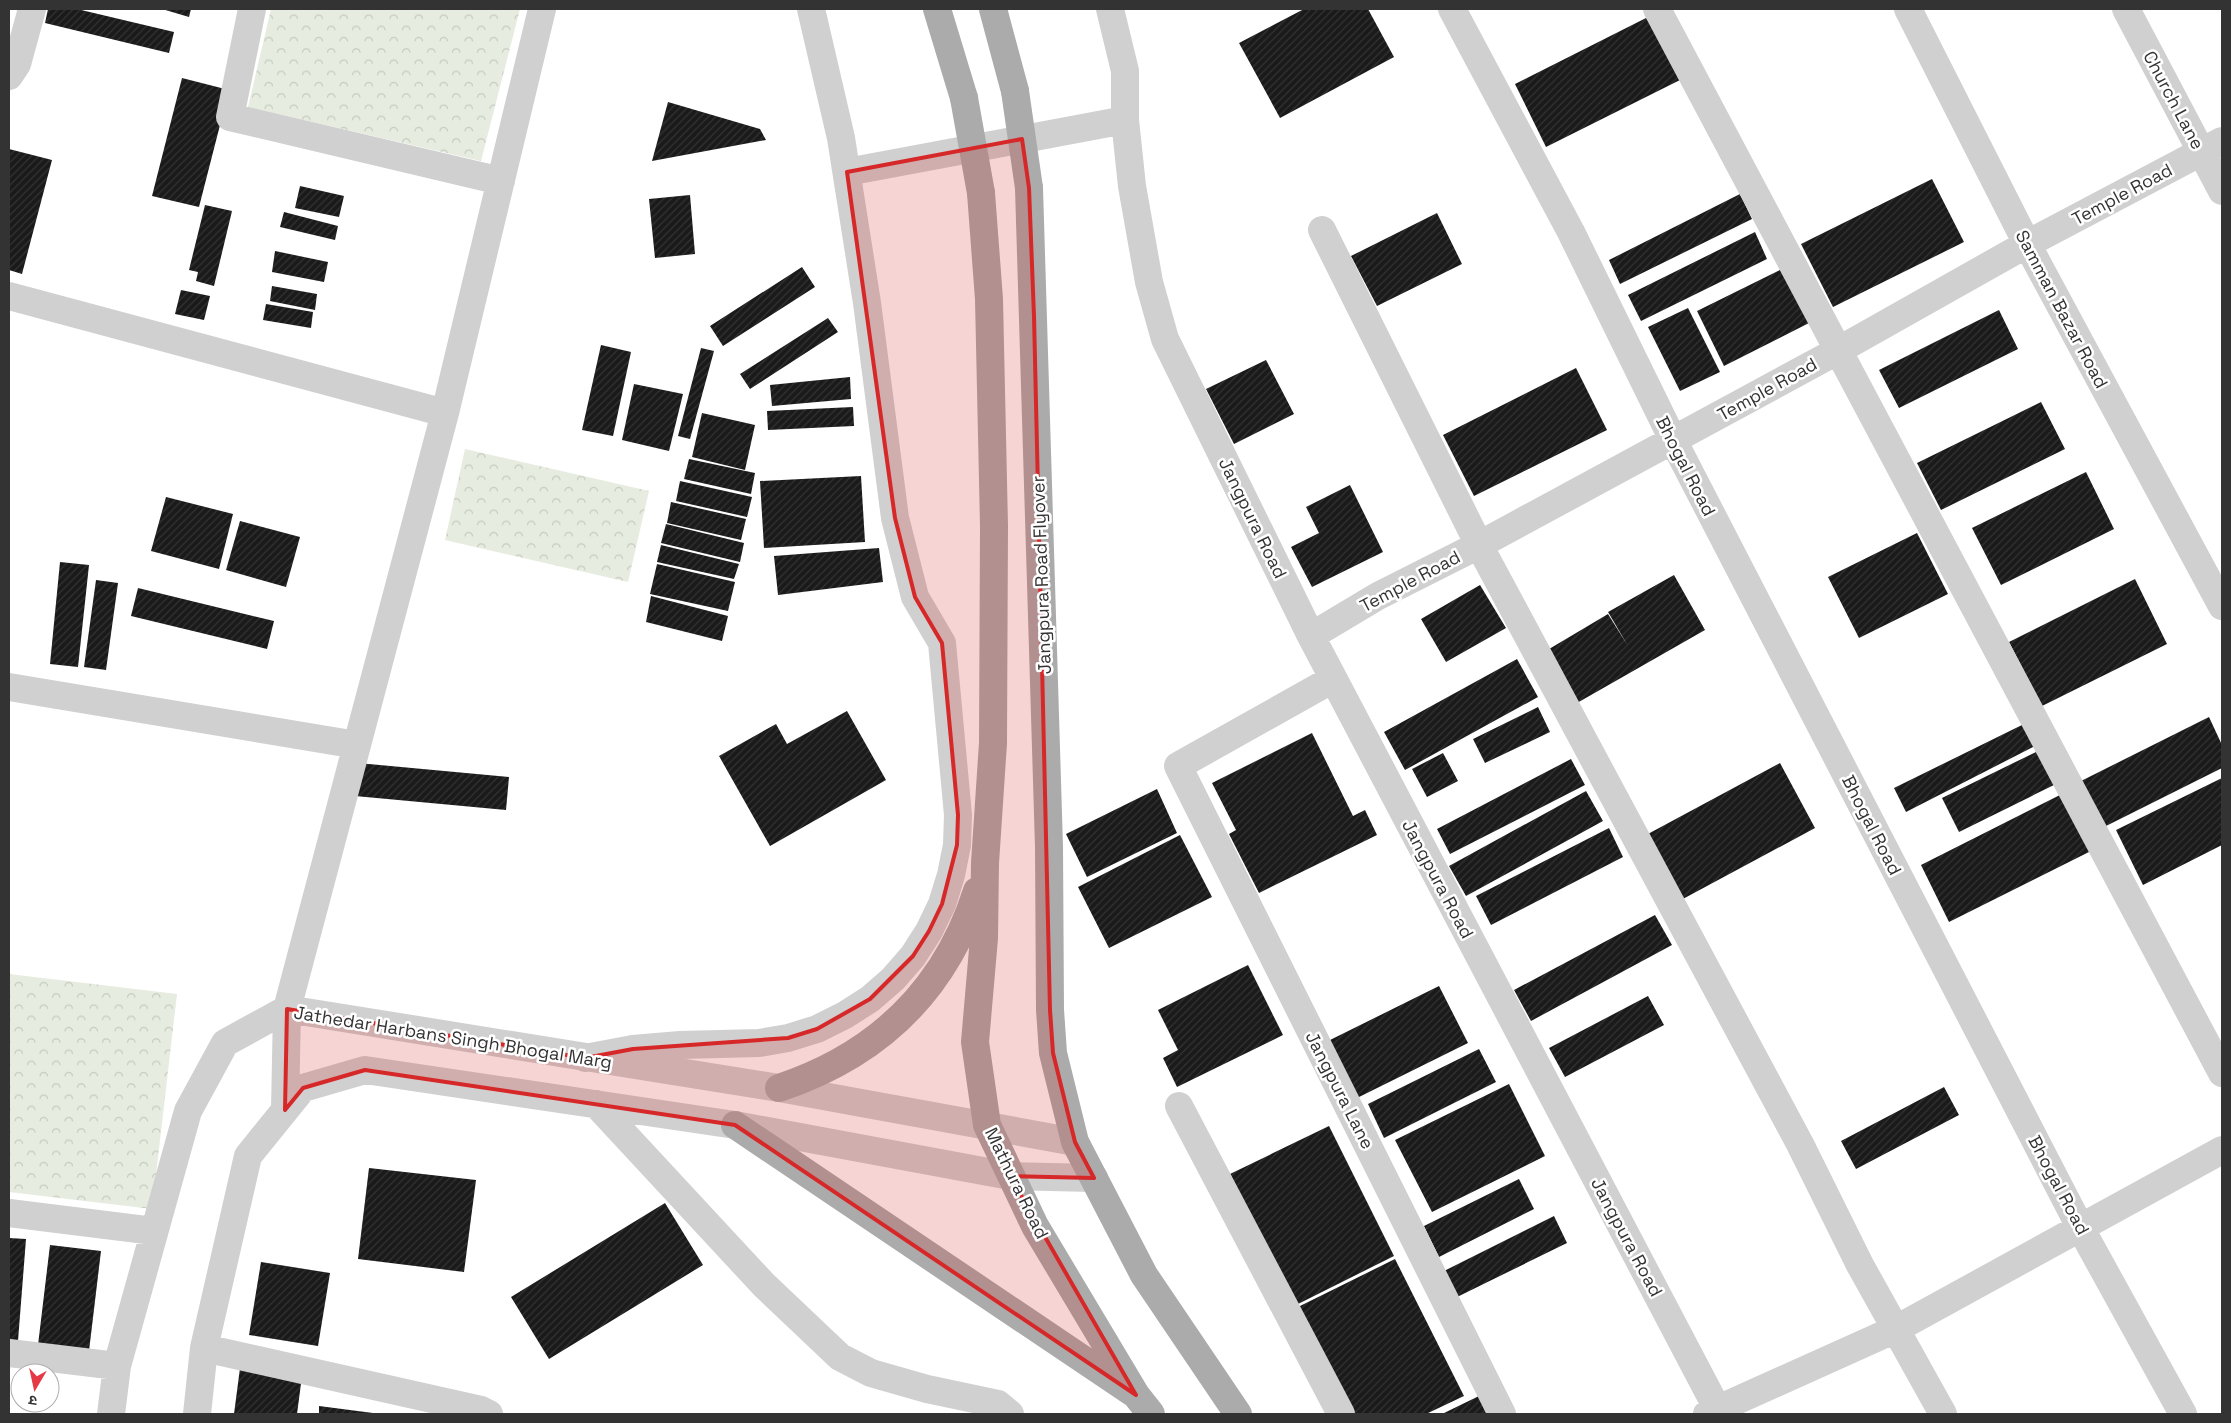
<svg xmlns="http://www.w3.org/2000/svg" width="2231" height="1423" viewBox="0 0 2231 1423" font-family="'Space Grotesk','Noto Sans Devanagari',sans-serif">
	<defs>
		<pattern id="forest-crowns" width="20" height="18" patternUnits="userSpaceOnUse" patternTransform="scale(1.25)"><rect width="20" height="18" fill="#e6ecdf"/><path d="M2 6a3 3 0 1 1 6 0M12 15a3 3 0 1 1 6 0" fill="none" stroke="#c6cbc0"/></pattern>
		<pattern id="building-hatch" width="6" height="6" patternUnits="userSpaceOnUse" patternTransform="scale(1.25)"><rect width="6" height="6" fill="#1a1a1a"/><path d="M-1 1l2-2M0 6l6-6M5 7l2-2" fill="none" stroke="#333"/></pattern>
	</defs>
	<rect width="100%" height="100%" fill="#fff"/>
	<path fill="url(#forest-crowns)" d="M271 9H520L481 161 248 107Z
		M465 449 649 491 628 582 445 540Z
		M9 974 177 994 152 1209 9 1192Z"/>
	<path fill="url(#building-hatch)" d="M48 9H77L174 32 169 53 45 23Z
		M162 9H191L189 17Z
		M1304 9H1368L1394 57 1280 118 1239 43Z
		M1648 17 1680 80 1546 147 1515 84Z
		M182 78 229 90 199 207 152 196Z
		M668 102 760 129 766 140 652 161Z
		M9 149 52 160 22 274 9 270Z
		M1932 179 1964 242 1833 307 1801 244Z
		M300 186 344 196 339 217 295 208Z
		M1740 194 1752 219 1620 284 1609 260Z
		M690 195 695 254 655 258 649 199Z
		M205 205 232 211 214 286 196 281 198 272 189 270Z
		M284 212 338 226 335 240 280 227Z
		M1437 213 1462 264 1377 306 1351 256Z
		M1755 232 1767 259 1641 321 1628 295Z
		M275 251 328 262 324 282 272 272Z
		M802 267 815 287 723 346 710 326Z
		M1782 269 1809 323 1724 366 1697 311Z
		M272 286 317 294 315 310 270 301Z
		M181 290 210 296 204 320 175 314Z
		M266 304 313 312 311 328 263 320Z
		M1688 308 1720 372 1680 391 1648 327Z
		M1999 310 2018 349 1899 408 1879 370Z
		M828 318 838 332 750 389 740 374Z
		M601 345 631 352 613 436 582 430Z
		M701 348 714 351 690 439 678 436Z
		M1266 360 1294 414 1234 444 1206 389Z
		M1576 368 1607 430 1474 496 1443 435Z
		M850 377 851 399 772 406 770 385Z
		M634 384 683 394 669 451 622 440Z
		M2041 402 2065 449 1941 510 1917 463Z
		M853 407 854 426 768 430 767 411Z
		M702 413 755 425 745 470 692 457Z
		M689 459 755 473 751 494 684 479Z
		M2086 472 2114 529 2001 585 1972 528Z
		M861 476 865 542 764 548 760 481Z
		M680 481 752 497 747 517 676 501Z
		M1350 485 1383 552 1312 587 1291 547 1319 533 1306 507Z
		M166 497 233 514 219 569 151 551Z
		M671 502 746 519 741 540 667 523Z
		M240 521 300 537 286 587 226 570Z
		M666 524 744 543 740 562 661 543Z
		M1917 533 1948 594 1859 638 1828 577Z
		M661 545 739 564 734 579 657 562Z
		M879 548 883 582 778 595 774 556Z
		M60 562 89 565 78 667 50 664Z
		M657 564 735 582 728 611 650 594Z
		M1674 575 1705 630 1570 707 1539 655 1608 614 1628 646 1608 612Z
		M2135 579 2167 644 2042 706 2009 642Z
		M96 580 118 583 106 670 84 667Z
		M1480 585 1506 628 1446 662 1421 619Z
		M138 588 274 621 267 649 131 616Z
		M651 596 728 616 722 641 646 622Z
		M1517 659 1538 697 1405 770 1384 732Z
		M1538 707 1550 732 1485 763 1473 739Z
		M847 711 886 780 770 846 719 756 776 724 787 744Z
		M2209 717 2222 745V768L2104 827 2081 781Z
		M2024 724 2035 746 1906 812 1894 788Z
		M1312 733 1353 816 1365 810 1377 835 1259 893 1229 834 1236 830 1212 783Z
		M2042 749 2058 783 1959 832 1942 798Z
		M1443 753 1458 781 1427 797 1412 769Z
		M1571 759 1585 785 1450 854 1437 829Z
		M358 763 509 777 506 810 355 796Z
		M1780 763 1815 828 1681 900 1646 835Z
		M2222 778V845L2143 885 2116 830Z
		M1157 789 1177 833 1087 877 1066 834Z
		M1586 791 1603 821 1466 896 1449 866Z
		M2066 792 2095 849 1949 922 1921 865Z
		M1609 828 1623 857 1491 925 1476 896Z
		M1180 835 1212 897 1109 948 1078 887Z
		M1655 915 1672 945 1531 1021 1514 990Z
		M1248 965 1283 1035 1177 1087 1163 1058 1178 1050 1158 1010Z
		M1439 986 1468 1043 1357 1098 1328 1041Z
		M1648 996 1664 1025 1565 1077 1549 1048Z
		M1479 1049 1496 1082 1384 1138 1368 1104Z
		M1509 1084 1545 1156 1432 1212 1395 1140Z
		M1944 1087 1959 1115 1856 1169 1841 1141Z
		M1329 1126 1394 1256 1296 1305 1230 1174Z
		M369 1168 476 1180 464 1272 358 1259Z
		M1519 1179 1534 1209 1439 1257 1424 1226Z
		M665 1203 703 1265 549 1359 511 1297Z
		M1554 1216 1567 1243 1453 1299 1440 1273Z
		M9 1238 26 1239 18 1341 9 1340Z
		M50 1245 101 1251 89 1351 38 1345Z
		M1395 1259 1464 1396 1426 1414H1352L1298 1307Z
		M261 1262 330 1273 318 1346 249 1335Z
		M240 1368 302 1376 297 1414H234Z
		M1481 1395 1490 1414H1442Z
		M319 1406 373 1413V1414H319Z"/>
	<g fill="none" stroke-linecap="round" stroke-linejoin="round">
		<path stroke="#d0d0d0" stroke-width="28" d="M252 9 230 117 501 181
			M1110 9 1125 71V120L1132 186 1149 282 1165 339 1311 636 1720 1414
			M1452 9 1571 232 1673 440 2080 1227 2183 1414
			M1657 9 2222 1073
			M1908 9 2027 244 2222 606
			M2126 9 2222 191
			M9 76 17 64 32 9
			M847 172 1125 120
			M1322 230 1479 545 1800 1144 1860 1265 1943 1414
			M9 296 445 413
			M1311 636 1378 596 1479 545 1839 350 2027 244 2222 141
			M1333 679 1178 766 1502 1414
			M9 687 357 745
			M585 1058 633 1049 680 1045 759 1043 788 1038 817 1029 845 1015 870 999 893 979 913 956 929 931 942 904 951 875 957 845 958 815 942 643 915 597 895 518 867 303 841 138 811 9
			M596 1104 764 1285 840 1357 871 1373 927 1389 998 1404 1010 1414
			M1179 1106 1341 1414
			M285 1110 287 1009 445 413 542 9
			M9 1213 154 1231
			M204 1348 481 1410 489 1414
			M9 1353 117 1366
			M111 1414 117 1366 188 1111 225 1043 287 1009 779 1088 1075 1142
			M197 1414 204 1348 248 1156 303 1088 365 1070 735 1125 1010 1176 1094 1178
			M1707 1414 1896 1329 2222 1150"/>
		<path stroke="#ababab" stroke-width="28" d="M937 9 964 98
			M993 9 1015 91
			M1029 188 1049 847 1050 1010 1053 1053 1075 1142 1144 1275 1238 1414
			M981 193 989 299 994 526 993 743 985 863 984 938 975 1042 987 1125 1035 1226 1136 1395 1151 1414
			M779 1088C878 1055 945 991 977 891
			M735 1125 1133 1393"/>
		<path stroke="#ababab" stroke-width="28" d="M1015 91 1029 188
			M964 98 981 193"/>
	</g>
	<path fill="#d62828" fill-opacity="0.2" stroke="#d62828" stroke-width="4" stroke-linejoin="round" d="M1022 139 1029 188 1034 316 1050 1010 1053 1053 1075 1142 1094 1178 1010 1176 1136 1395 735 1125 365 1070 303 1088 285 1110 287 1009 585 1058 633 1049 788 1038 817 1029 870 999 913 956 929 931 942 904 957 845 958 815 942 643 915 597 895 518 847 172Z"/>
	<g text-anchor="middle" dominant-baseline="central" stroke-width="5" stroke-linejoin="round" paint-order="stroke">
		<g font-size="18" fill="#333" stroke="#fff">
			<text transform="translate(2174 100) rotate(62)">Church Lane</text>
			<text transform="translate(2122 194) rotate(-28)">Temple Road</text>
			<text transform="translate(2062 309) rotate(62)">Samman Bazar Road</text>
			<text transform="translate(1767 389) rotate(-29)">Temple Road</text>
			<text transform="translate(1686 466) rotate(63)">Bhogal Road</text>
			<text transform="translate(1253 518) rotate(64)">Jangpura Road</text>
			<text transform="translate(1041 575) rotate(-92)">Jangpura Road Flyover</text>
			<text transform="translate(1410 581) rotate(-28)">Temple Road</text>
			<text transform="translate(1872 825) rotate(63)">Bhogal Road</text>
			<text transform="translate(1438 879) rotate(62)">Jangpura Road</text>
			<text transform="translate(453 1037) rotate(9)">Jathedar Harbans Singh Bhogal Marg</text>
			<text transform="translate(1340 1090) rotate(63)">Jangpura Lane</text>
			<text transform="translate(1017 1183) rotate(64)">Mathura Road</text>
			<text transform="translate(2059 1185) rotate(62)">Bhogal Road</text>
			<text transform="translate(1627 1237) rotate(62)">Jangpura Road</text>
		</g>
	</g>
	<rect width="2231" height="1423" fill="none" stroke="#333333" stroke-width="20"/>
	<g transform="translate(35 1388) rotate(189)"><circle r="24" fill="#ffffff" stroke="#adadad"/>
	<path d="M0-4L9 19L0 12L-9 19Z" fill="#e63946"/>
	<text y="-8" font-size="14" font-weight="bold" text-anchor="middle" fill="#333333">उ</text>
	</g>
</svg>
